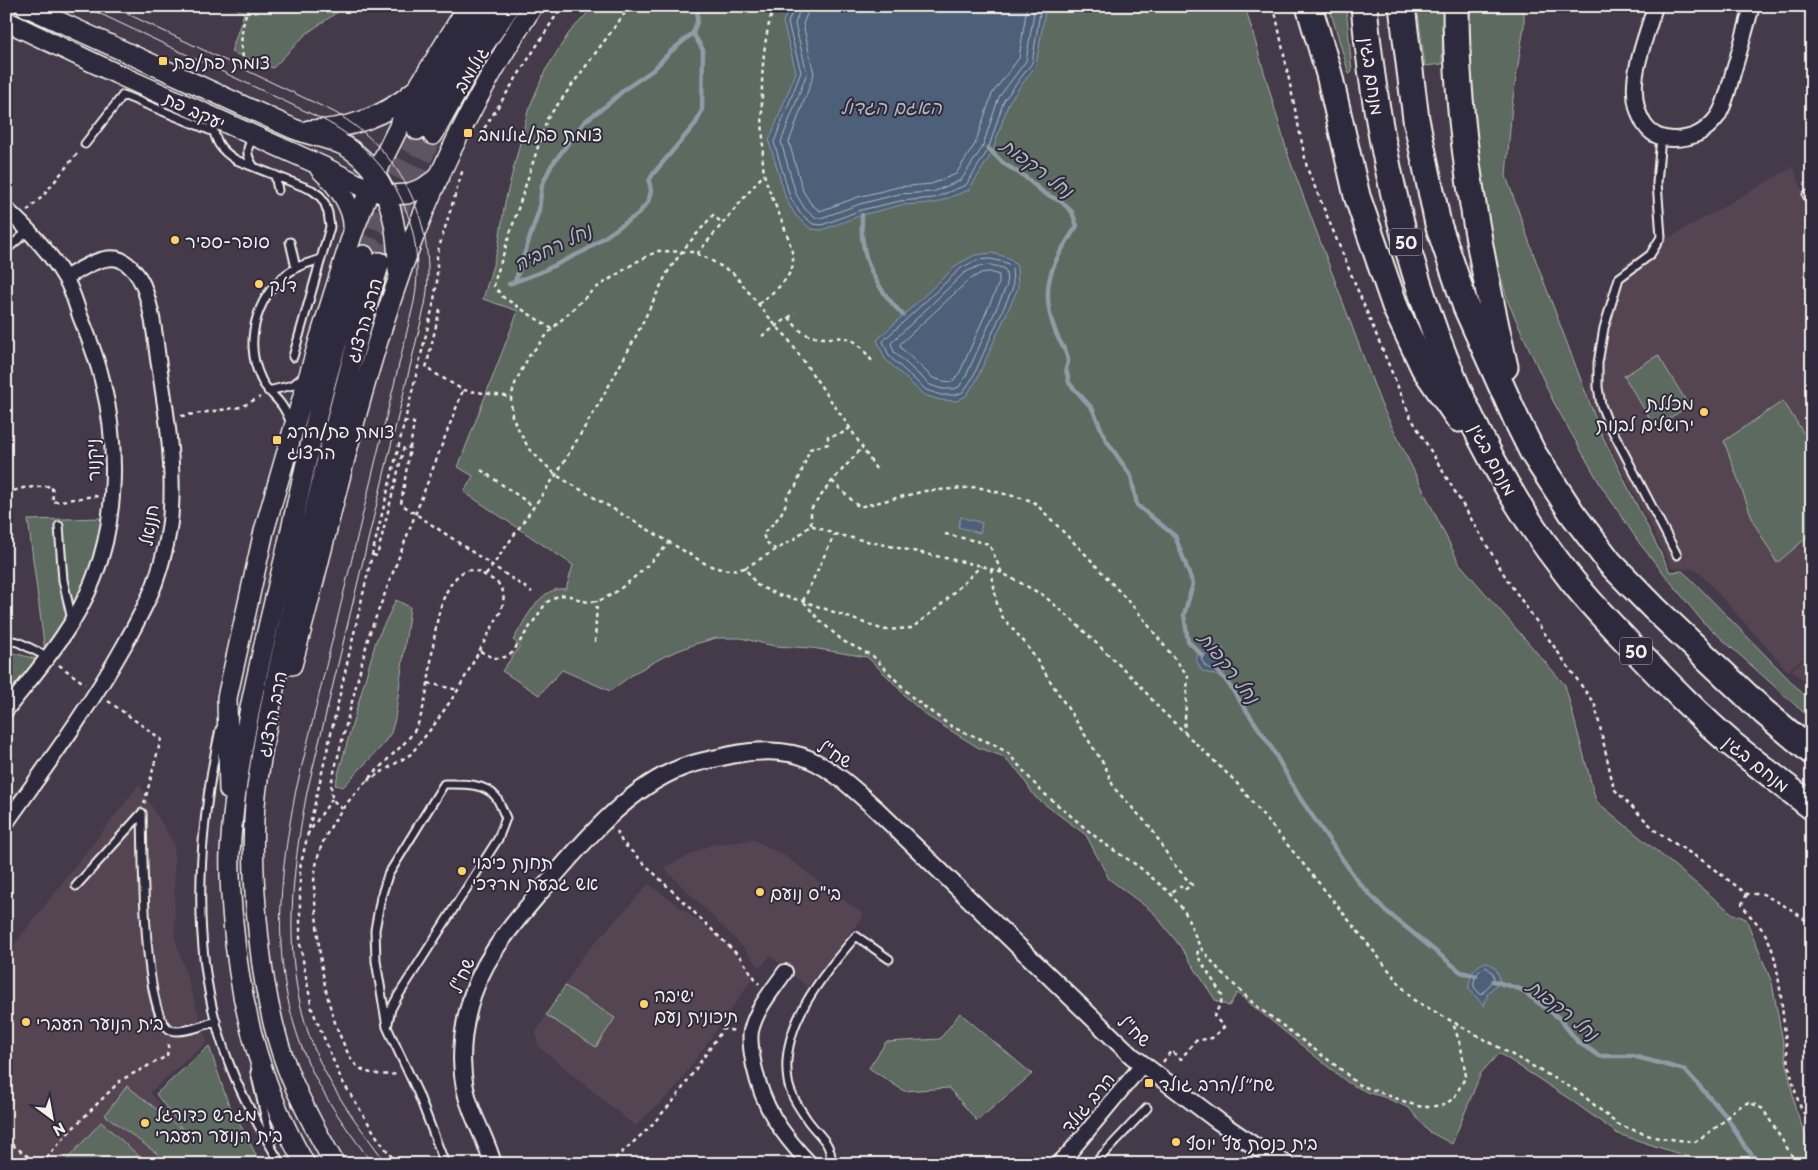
<svg xmlns="http://www.w3.org/2000/svg" width="1818" height="1170" viewBox="0 0 1818 1170" font-family="'Playpen Sans','Playpen Sans Hebrew',sans-serif">
	<rect width="100%" height="100%" fill="#453a4a"/>
	<filter id="ink" filterUnits="userSpaceOnUse"><feTurbulence type="fractalNoise" baseFrequency=".02" numOctaves="2"/><feDisplacementMap in="SourceGraphic" scale="10" xChannelSelector="R" yChannelSelector="G"/><feConvolveMatrix kernelMatrix="1 2 1 2 8 2 1 2 1" color-interpolation-filters="sRGB"/></filter>
	<g filter="url(#ink)">
		<path fill="#544553" d="M1793 167 1812 214V651L1788 671 1696 569 1672 568 1603 432 1588 392 1606 293 1625 263Z
			M1812 653V689L1792 670Z
			M139 785 174 844 175 938 207 1042 150 1092 211 1164H23L6 1151V955Z
			M754 840 785 856 864 915 807 987 770 955 760 968 745 949 664 868 710 845Z
			M649 884 720 937 755 975 674 1090 635 1126 538 1046 536 1032 581 958Z"/>
		<path fill="#5b6a61" stroke="#a8aea4" d="M232 6H346L306 34 273 68 231 52 244 13Z
			M594 6H1245L1289 158 1381 404 1459 563 1565 685 1596 801 1733 914 1746 919 1772 983 1795 1107 1806 1137 1805 1164H1715L1701 1161 1618 1134 1568 1098 1499 1053 1481 1073 1452 1144 1428 1131 1409 1108 1384 1097 1369 1093 1347 1082 1237 993 1229 1006 1216 1001 1180 946 1153 912 1109 879 1086 835 1035 797 1019 772 1002 756 979 748 927 716 909 700 889 678 867 657 812 648 774 646 741 638H716L695 644 665 656 636 672 610 691 562 670 539 695 502 671 520 646 513 640C525 621 540 585 566 589L573 565 464 492 473 476 458 467 518 311 483 299 498 248 505 202 528 111 545 71 569 33Z
			M1329 6H1346L1352 72 1349 74Z
			M1417 6H1443L1442 64 1425 66Z
			M1467 6H1524V26L1512 105 1506 176 1536 261 1601 433 1670 572 1682 571 1690 578 1812 703V720L1702 621 1640 544 1600 484 1553 401 1508 302 1480 204 1467 95Z
			M1658 355 1689 406 1655 427 1624 376Z
			M1783 401 1812 446V533L1777 563 1754 523 1724 441Z
			M104 518 93 565 67 620 45 652 28 520Z
			M396 600 410 607 395 719 391 733 381 747 343 787 335 785 376 641Z
			M6 651 40 660 6 702Z
			M565 986 615 1018 596 1047 546 1015Z
			M960 1013 1032 1074 977 1121 949 1088 904 1091 869 1068 886 1042 940 1039Z
			M209 1046 227 1100 261 1164H171L105 1115 127 1086 183 1130 156 1094Z
			M101 1122 148 1164H63Z"/>
		<path fill="#4e6179" stroke="#909ba5" d="M790 6H1046L1036 65 1009 102 992 153 969 190 935 203 901 205 862 215 822 230 811 229 796 216 786 199 769 141 796 72 783 22Z
			M992 253 1009 258 1017 266 1018 288 976 381 966 396 957 401 940 400 924 395 885 359 877 340 958 264 975 255Z
			M961 517 982 523 980 533 958 527Z
			M1212 646 1223 648 1230 665 1221 677 1202 671 1196 660C1198 651 1203 649 1212 646Z
			M1486 962C1495 966 1498 971 1500 981L1488 993 1484 1006 1469 989C1469 977 1473 966 1486 962Z"/>
		<g fill="none" stroke-linecap="round" stroke-linejoin="round">
			<path stroke="#b2b7bc" stroke-width="1" d="M794 6 788 23 801 72 774 142 790 197 800 213 813 224 822 225 861 210 900 201 934 198 966 185 988 150 1004 100 1032 63 1041 6
				M801 6 795 24 807 73 781 142 796 194 805 209 815 218H821L860 204 899 194 933 192 961 180 982 148 999 97 1026 61 1035 6
				M808 6 807 14 803 24 814 74 789 142 803 191 811 204 820 211 858 197 898 187 931 184 956 174 975 144 992 94 1019 58 1027 6
				M991 259 1007 263 1012 268 1013 287 972 379 963 392 956 395H941L926 390 889 356 883 341 961 268 977 260Z
				M991 265 1003 268 1006 271 1007 285 966 376 959 387 954 389H942L930 385 894 352 891 343 964 273 979 266Z
				M990 272 999 275V283L960 372 952 382 943 381 933 378 901 348 900 344 969 280 981 273Z
				M1211 651 1219 653 1224 662 1218 671 1206 667 1201 659 1205 654Z
				M1486 967 1493 973 1494 979 1483 993 1480 994 1474 987C1473 979 1477 970 1486 967Z"/>
			<path stroke="#909ba5" stroke-width="4.5" d="M988 148 1003 163 1024 176 1044 193 1062 202 1072 212 1077 226C1051 264 1038 288 1056 333 1059 342 1068 352 1068 361 1068 364 1067 366 1066 368 1066 373 1069 378 1069 383L1092 408 1106 440 1131 476 1137 505 1175 536 1193 584 1184 615 1188 641 1203 656
				M862 215C862 224 861 234 863 243 867 272 883 295 903 315
				M515 282 539 210 542 185 551 166 585 121 607 105 625 89 653 70 669 53 693 33
				M509 284 541 272 586 250 638 214 648 202 651 191 649 181 653 174 696 123 702 110 703 50 693 33 697 22 698 6
				M1218 672 1225 679 1270 745 1300 798 1359 883 1386 911 1461 972 1476 976
				M1493 981 1520 989 1559 1018 1578 1042 1600 1056H1633L1685 1070 1727 1117 1745 1147 1760 1164"/>
			<path stroke="#5f5562" stroke-width="19" stroke-dasharray="19 9" stroke-linecap="butt" d="M364 255 391 183 417 130
				M380 262 401 205 433 135"/>
			<g stroke="#f4f1e8" stroke-width="11">
				<path id="service" d="M210 119C216 140 217 148 236 160L312 190 320 196 325 204 328 213 330 227 293 357
					M1661 137 1657 183 1661 237 1650 255 1619 278 1604 328 1598 363V387L1601 405 1607 420 1677 555
					M85 144 123 95 214 132
					M254 167C247 157 244 147 255 138
					M275 175 278 190
					M1807 195 1812 204
					M290 242 296 268
					M6 250 28 231
					M268 391 293 385 304 376
					M291 423C288 416 285 409 280 403 274 395 265 389 261 379 242 340 258 289 296 268 303 264 313 262 321 259
					M59 526 63 580 72 620
					M6 640 18 642 48 657
					M220 729C197 837 188 957 229 1063 242 1098 261 1131 281 1164
					M76 886 142 813C143 845 142 1019 171 1030 182 1034 205 1025 216 1021
					M387 1027 391 1009 398 996 498 839 506 818C503 812 500 803 496 797 484 782 460 784 444 784L388 875 381 897 375 930 376 961 387 1027 418 1093 445 1164
					M255 1072 271 1142
					M831 1164C833 1142 817 1135 806 1118 799 1107 790 1095 788 1081 779 1026 823 975 856 936L889 959
					M1094 1164 1147 1108"/>
			</g>
			<g stroke="#f4f1e8" stroke-width="18">
				<path id="minor" d="M1655 6C1645 43 1622 88 1644 124 1651 135 1661 139 1673 139 1693 139 1706 132 1718 116 1726 103 1729 87 1733 73 1740 50 1746 28 1752 6
					M6 209C28 229 50 252 65 278 72 289 76 304 80 316 89 338 98 361 103 384 118 445 117 520 94 578 75 628 39 668 6 710
					M6 823C47 765 90 707 125 644 136 624 147 604 155 583 163 560 170 534 171 509 174 459 166 409 158 359 155 335 152 308 143 285 139 276 131 265 121 260 103 253 80 270 65 278
					M785 972C772 991 756 1009 751 1031 749 1042 752 1055 754 1066 763 1108 781 1133 810 1164
					M1058 1164 1070 1152 1143 1064"/>
			</g>
			<g stroke="#f4f1e8" stroke-width="20">
				<path id="tertiary" d="M493 1164C488 1145 479 1129 472 1111 459 1080 460 1043 468 1011 479 960 515 922 547 884 584 841 629 787 683 767 699 761 715 759 731 755 755 750 787 749 809 759 835 771 855 790 876 809L1132 1056 1218 1121 1256 1147 1286 1164"/>
			</g>
			<g stroke="#f4f1e8" stroke-width="22">
				<path id="secondary" d="M25 6 294 129C311 136 329 138 345 146 389 171 398 225 398 271
					M6 21 117 74 324 167 369 190 391 195 407 194 423 188 440 176
					M309 130C348 130 386 116 415 90
					M417 130 438 87 487 6
					M433 135 478 54 510 6
					M320 169C337 185 355 207 353 231
					M292 665C327 537 354 405 398 280 431 184 477 91 533 6
					M229 790 227 698 264 531 320 337 352 235 375 175 420 84 468 6
					M305 1164C262 1090 240 1007 233 922 231 899 229 875 230 852 236 752 262 653 285 556 300 491 313 426 331 363 341 327 352 291 364 255
					M335 1164C317 1133 300 1101 287 1068 266 1012 259 952 255 893 253 860 252 828 256 795 265 719 284 644 301 570 325 466 349 363 380 262"/>
			</g>
			<g stroke="#f4f1e8" stroke-width="29">
				<path id="motorway" d="M1309 6 1329 74 1357 196 1396 309 1424 368 1459 419
					M1364 6C1382 205 1442 415 1567 574 1588 602 1613 627 1637 652 1668 684 1699 716 1733 745 1759 766 1786 786 1812 807
					M1402 6 1416 119 1438 224 1466 307 1518 423 1533 453 1572 513 1610 563 1654 608 1764 712 1812 752
					M1456 6C1456 128 1478 248 1505 367"/>
			</g>
			<path stroke="#f4f1e8" stroke-width="2.5" stroke-dasharray="4 4" stroke-linecap="butt" d="M1274 6 1307 168 1410 416 1508 581 1595 705 1614 789 1658 833 1703 861 1747 894H1763L1792 910 1812 925
				M245 65C239 45 241 25 249 6
				M480 135 562 6
				M27 211 43 196 79 151
				M697 254 764 174
				M759 304C771 294 786 283 792 268 799 248 768 196 764 173 762 162 763 150 763 139 761 95 760 48 774 6
				M440 309 426 368 463 390 511 397
				M789 317C801 335 809 338 831 338 836 338 842 337 846 338 858 341 865 352 872 361
				M552 329 503 297 494 286 495 280 547 119 630 6
				M762 336 795 313
				M181 416 241 407 260 397
				M404 421 414 423 401 504 532 592
				M876 469 850 428 786 336 776 326 734 274 707 258 692 252 658 251 636 262 593 290 552 329 529 356 516 381 511 397 512 417 529 449 556 475 706 564C720 570 729 571 745 568L757 585 778 595 803 601 884 630 912 628 941 605 981 566
				M481 470 533 506
				M832 481 859 507 925 491 977 487 1033 501 1089 558 1138 612 1188 676 1184 732
				M6 493 23 488 52 486 53 502 95 496 98 497
				M811 525V509L832 481 862 448
				M945 534 989 544 1002 573
				M776 550 765 541 763 533C774 524 787 510 787 496L796 486 810 449 828 444V436L839 435 850 428
				M373 555 377 556 404 447 410 448
				M745 568 794 539 811 525 834 534 982 566 1002 573 1043 595 1070 618 1138 683 1159 708 1235 781 1323 888 1412 999 1579 1092 1617 1124 1653 1137 1695 1142 1721 1124 1735 1109 1749 1102 1763 1109 1797 1164
				M991 569 997 604 1003 618 1026 644 1040 665 1105 766 1114 788 1151 828 1172 862 1192 885 1184 890 1180 886 1171 893
				M486 575 556 475 601 400 635 338 667 273 683 250 713 215 723 224
				M803 601 834 535
				M804 602 819 620 843 641 873 656 913 698 934 714 954 728 993 744 1008 753 1040 790 1103 843 1138 866 1170 893 1185 912 1200 947 1219 970 1254 1004 1343 1071 1357 1084 1417 1106 1428 1107 1444 1105 1454 1098 1466 1076 1461 1047 1453 1023
				M595 642 597 601
				M480 651C493 658 498 662 512 653L546 603C571 584 574 606 597 601 617 597 656 558 670 542
				M59 665 85 684
				M428 683 458 690
				M108 701 161 739 144 804
				M367 781 411 754 434 725 458 690 501 611C503 603 505 596 502 589 499 583 494 580 488 577 475 569 466 566 455 579 427 610 436 687 416 728 409 740 398 749 388 759 365 783 339 807 325 838 318 852 315 867 314 882 314 892 315 902 316 912 319 955 324 998 341 1038 345 1047 349 1057 355 1064 366 1076 384 1075 398 1074
				M342 809 332 799 331 784 369 635 463 390
				M617 831 622 842 740 957 759 984
				M307 835 332 799
				M1747 894 1742 904C1748 915 1754 919 1761 928 1767 935 1772 948 1774 956 1786 1005 1782 1061 1801 1108 1804 1114 1808 1119 1812 1124
				M1163 1062 1171 1051 1181 1059 1195 1041 1212 1038 1224 1027 1214 1016 1221 1003 1222 995 1197 955 1199 947
				M6 1140 38 1164
				M41 1164 70 1131 121 1080 167 1056 169 1040
				M397 1164 377 1137 341 1079 312 1009 300 944V868L372 555 433 306 437 282V254L463 169
				M609 1164 648 1129 675 1099 723 1029 736 1031"/>
			<use href="#service" stroke="#2f2a3d" stroke-width="7"/>
			<use href="#minor" stroke="#2f2a3d" stroke-width="14"/>
			<use href="#tertiary" stroke="#2f2a3d" stroke-width="16"/>
			<use href="#secondary" stroke="#2f2a3d" stroke-width="19"/>
			<use href="#motorway" stroke="#2f2a3d" stroke-width="25"/>
			<path stroke="#f4f1e8" stroke-width="1" d="M84 6 322 119C391 155 428 224 414 302L296 790C277 887 268 983 314 1075 330 1107 352 1136 373 1164
				M111 6 334 112C403 151 439 227 425 305L307 792C289 887 279 983 325 1072 342 1105 365 1134 387 1164"/>
		</g>
	</g>
	<g fill="#ffd166" stroke="#2f2a3d" stroke-width="2">
		<rect x="158" y="56" width="10" height="10" rx="2.5"/>
		<rect x="463" y="128" width="10" height="10" rx="2.5"/>
		<circle cx="175" cy="240" r="5"/>
		<circle cx="259" cy="284" r="5"/>
		<circle cx="1704" cy="412" r="5"/>
		<rect x="272" y="435" width="10" height="10" rx="2.5"/>
		<circle cx="462" cy="871" r="5"/>
		<circle cx="760" cy="892" r="5"/>
		<circle cx="644" cy="1004" r="5"/>
		<circle cx="26" cy="1022" r="5"/>
		<rect x="1144" y="1078" width="10" height="10" rx="2.5"/>
		<circle cx="145" cy="1123" r="5"/>
		<circle cx="1176" cy="1142" r="5"/>
	</g>
	<g text-anchor="middle" dominant-baseline="central" stroke-width="4" stroke-linejoin="round" paint-order="stroke">
		<g fill="#2f2a3d" stroke="#b9b5b5" stroke-width="1">
			<rect x="1390" y="228.5" width="32" height="27" rx="4"/>
			<rect x="1620" y="637.5" width="32" height="27" rx="4"/>
		</g>
		<g font-size="16" font-weight="bold" fill="#f4f1e8">
			<text x="1406" y="242">50</text>
			<text x="1636" y="651">50</text>
		</g>
		<g font-size="18" fill="#f4f1e8" stroke="#2f2a3d" text-anchor="start">
			<text x="173" y="61">צומת פת/פת</text>
			<text x="478" y="133">צומת פת/גולומב</text>
			<text x="185" y="240">סופר-ספיר</text>
			<text x="269" y="284">דלק</text>
			<text x="1694" y="402" text-anchor="end">מכללת<tspan x="1694" dy="21">ירושלים לבנות</tspan></text>
			<text x="287" y="430">צומת פת/הרב<tspan x="287" dy="21">הרצוג</tspan></text>
			<text x="472" y="861">תחנת כיבוי<tspan x="472" dy="21">אש גבעת מרדכי</tspan></text>
			<text x="770" y="892">בי"ס נועם</text>
			<text x="654" y="994">ישיבה<tspan x="654" dy="21">תיכונית נעם</tspan></text>
			<text x="36" y="1022">בית הנוער העברי</text>
			<text x="1159" y="1083">שח״ל/הרב גולד</text>
			<text x="155" y="1113">מגרש כדורגל<tspan x="155" dy="21">בית הנוער העברי</tspan></text>
			<text x="1186" y="1142">בית כנסת עץ יוסף</text>
		</g>
		<g font-size="18" fill="#f4f1e8" stroke="#2f2a3d">
			<text transform="translate(470 69) rotate(-59)">גולומב</text>
			<text transform="translate(1373 76) rotate(82)">מנחם בגין</text>
			<text transform="translate(195 110) rotate(25)">יעקב פת</text>
			<text transform="translate(363 320) rotate(-74)">הרב הרצוג</text>
			<text transform="translate(1494 459) rotate(62)">מנחם בגין</text>
			<text transform="translate(92 460) rotate(-92)">ניקנור</text>
			<text transform="translate(148 525) rotate(-81)">חננאל</text>
			<text transform="translate(271 714) rotate(-79)">הרב הרצוג</text>
			<text transform="translate(835 753) rotate(30)">שח"ל</text>
			<text transform="translate(1757 763) rotate(39)">מנחם בגין</text>
			<text transform="translate(461 975) rotate(-67)">שח"ל</text>
			<text transform="translate(1135 1030) rotate(42)">שח"ל</text>
			<text transform="translate(1087 1102) rotate(-50)">הרב גולד</text>
		</g>
		<g font-size="19" font-style="italic" fill="#b2b7bc" stroke="#2f2a3d">
			<text x="891" y="106">האגם הגדול</text>
			<text transform="translate(1038 167) rotate(37)">נחל רקפות</text>
			<text transform="translate(552 246) rotate(-26)">נחל רחביה</text>
			<text transform="translate(1230 667) rotate(52)">נחל רקפות</text>
			<text transform="translate(1564 1009) rotate(39)">נחל רקפות</text>
		</g>
	</g>
	<rect width="1818" height="1170" fill="none" stroke="#2f2a3d" stroke-width="25"/>
	<rect x="12" y="12" width="1793" height="1145" fill="none" stroke="#f4f1e8" stroke-width="2" filter="url(#ink)"/>
	<g transform="translate(52 1118) rotate(148)" stroke="#2f2a3d" stroke-width="4" paint-order="stroke">
	<path d="M0-4L9 19L0 12L-9 19Z" fill="#f4f1e8"/>
	<text y="-8" font-size="14" font-weight="bold" text-anchor="middle" fill="#f4f1e8">N</text>
	</g>
</svg>
